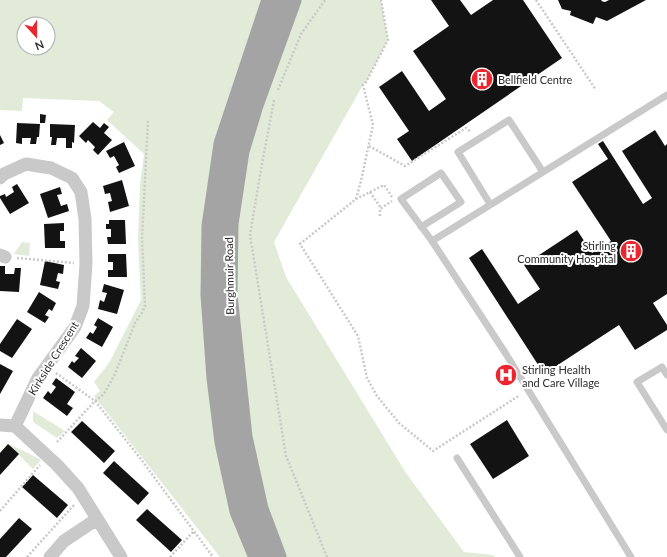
<svg xmlns="http://www.w3.org/2000/svg" width="667" height="557" viewBox="0 0 667 557" font-family="Lato,sans-serif">
	<rect width="100%" height="100%" fill="#fff"/>
	<path fill="#e2ebd8" fill-rule="evenodd" d="M0 0H381L388 40 366 82 363 85 274 242 286 277 406 473 464 552 493 555 495 557H220L101 405 97 401 94 396 100 391 94 382 109 363 141 300 138 240 140 185 144 154 107 120 114 112 99 101 23 98 22 111 0 110ZM24 24H48V48H24Z
		M22 242 30 243 29 256 14 254Z
		M33 411 65 431 57 438 33 422Z
		M8 444 28 453 41 460 33 469Z"/>
	<path fill="#131313" d="M431 0H460L471 15 493 0H523L562 58 412 161 397 139 409 131 379 87 402 71 429 111 446 99 413 51 449 26Z
		M558 0H602L601 1 605 2 609 0H646L607 21 596 17 593 24 570 15 571 11 562 9Z
		M40 114 46 115 45 123H40Z
		M93 122 100 128 104 123 109 127 104 133 112 140 98 155 93 150 95 147 88 140 86 143 79 136Z
		M17 123 40 124 39 137H37L36 144H30L31 138H22V144L16 143Z
		M50 124 75 125 74 143 72 142V148H66V138H57L56 145H51L52 137H50Z
		M655 130 665 146 667 144V294L653 303 667 325V330L635 350 619 325 544 374 469 258 482 249 518 304 540 289 524 265 577 230 592 253 611 241 572 182 608 159 598 144 603 141 643 204 652 198 622 151Z
		M0 135 4 143 0 145Z
		M124 142 135 166 119 173 116 167 119 165 114 156 110 158 106 151Z
		M122 180 129 206 110 212 108 202 112 201 110 193 105 194 103 186Z
		M17 184 29 203 10 214 0 198V196L5 194 6 197 14 192 12 187Z
		M60 187 62 194 57 195 61 206 67 204 69 211 48 218 40 194Z
		M109 220H125L126 244H108L107 237H111V229H106V224H109Z
		M64 223V231H60V241H65V248H45L44 224Z
		M108 254H126L127 277H108V270H113V262H108Z
		M45 261 64 265 63 274 58 273 56 281 60 282 58 289 40 285Z
		M0 266H5V274H14L15 268H21L19 292 0 291Z
		M104 284 124 290 117 314 98 309 100 300 104 302 107 293 102 292Z
		M39 292 56 303 52 311 49 309 45 315 49 317 45 323 27 312Z
		M98 318 113 327 102 347 86 338 90 332 93 334 97 327 94 325Z
		M17 319 32 329 12 358 0 351V344Z
		M81 348 96 361 82 378 68 367 72 361 74 363 79 358 75 356Z
		M0 364 13 371 0 394Z
		M56 378 75 392 67 404 73 408 67 416 43 398 48 391 51 394 56 387 52 384Z
		M507 420 529 456 493 479 470 444Z
		M82 421 115 451 104 463 71 432Z
		M8 444 19 454 0 475V453Z
		M114 461 149 493 138 505 103 473Z
		M33 475 68 505 57 518 22 487Z
		M147 509 182 540 171 552 136 520Z
		M19 518 32 529 6 557H0V539Z"/>
	<g fill="none" stroke-linecap="round" stroke-linejoin="round">
		<path stroke="#c9c9c9" stroke-width="2.5" stroke-dasharray="2 2" stroke-linecap="butt" d="M536 0 596 90
			M278 90 301 34 325 0
			M274 100 262 164 250 235 286 456 327 557
			M369 146 405 166 466 128 471 132
			M370 192 381 208
			M392 197 384 185 356 199 300 244 358 336 367 378 377 396 399 423 433 451 520 395
			M356 199 361 181 373 125 363 85 366 82 388 40 381 0
			M380 216V209L392 201
			M17 258 74 263
			M56 373 95 401 140 458 213 557
			M57 442 95 401 104 394 115 374 135 323 143 311 145 306 142 238 148 120
			M0 511 40 465
			M27 557 74 505
			M170 557 194 531"/>
		<path stroke="#c9c9c9" stroke-width="7" d="M490 204 458 152 509 120 543 172
			M421 227 461 202 441 173 401 199C411 213 422 227 432 241L506 354 631 557
			M432 241 667 95
			M667 375 662 367 637 382 667 430
			M457 458 520 557"/>
		<path stroke="#c9c9c9" stroke-width="13" d="M0 178 4 174 26 164 51 168 72 178 81 192 85 219 86 264 83 306 75 327 38 378 15 426
			M0 255 5 257
			M0 425 15 426 57 465 78 488 121 557
			M50 557 64 541 97 519"/>
		<path stroke="#a4a4a4" stroke-width="21" d="M259 557 240 511 225 442 217 378 211 295 212 226 224 144 272 0
			M276 557 258 509 242 437 227 294 228 224 239 151 253 105 291 0"/>
	</g>
	<defs>
		<g id="building-disc" transform="scale(1.15)"><circle r="9.5" fill="#eb262e" stroke="#fff"/><path d="M-4-6H4V6H1V3H-1V6H-4ZM-2.5-4.3h1.7v1.8h-1.7ZM.8-4.3h1.7v1.8H.8ZM-2.5-1h1.7V.8h-1.7ZM.8-1h1.7V.8H.8Z" fill="#fff"/></g>
		<g id="hospital-disc" transform="scale(1.15)"><circle r="9.5" fill="#eb262e" stroke="#fff"/><path d="M-5-5h3v3.5h4V-5h3V5h-3V1.5h-4V5h-3Z" fill="#fff"/></g>
	</defs>
	<g fill-rule="evenodd">
		<use href="#building-disc" x="482" y="79"/>
		<use href="#building-disc" x="631" y="251"/>
		<use href="#hospital-disc" x="506" y="375"/>
	</g>
	<g text-anchor="middle" dominant-baseline="central" stroke-width="4" stroke-linejoin="round" paint-order="stroke">
		<g font-size="11" fill="#2c2c2c" stroke="#fff" text-anchor="start">
			<text x="498" y="79">Bellfield Centre</text>
			<text x="616" y="245" text-anchor="end">Stirling<tspan x="616" dy="13">Community Hospital</tspan></text>
			<text x="522" y="369">Stirling Health<tspan x="522" dy="13">and Care Village</tspan></text>
		</g>
		<g font-size="11" fill="#2c2c2c" stroke="#fff">
			<text transform="translate(229 276) rotate(-91)">Burghmuir Road</text>
			<text transform="translate(53 358) rotate(-58)">Kirkside Crescent</text>
		</g>
	</g>
	<g transform="translate(36 36) rotate(159)"><circle r="19" fill="#ffffff" stroke="#ababab"/>
	<path d="M0-3L7 15L0 10L-7 15Z" fill="#eb262e"/>
	<text y="-6" font-size="11" font-weight="bold" text-anchor="middle" fill="#2c2c2c">N</text>
	</g>
</svg>
